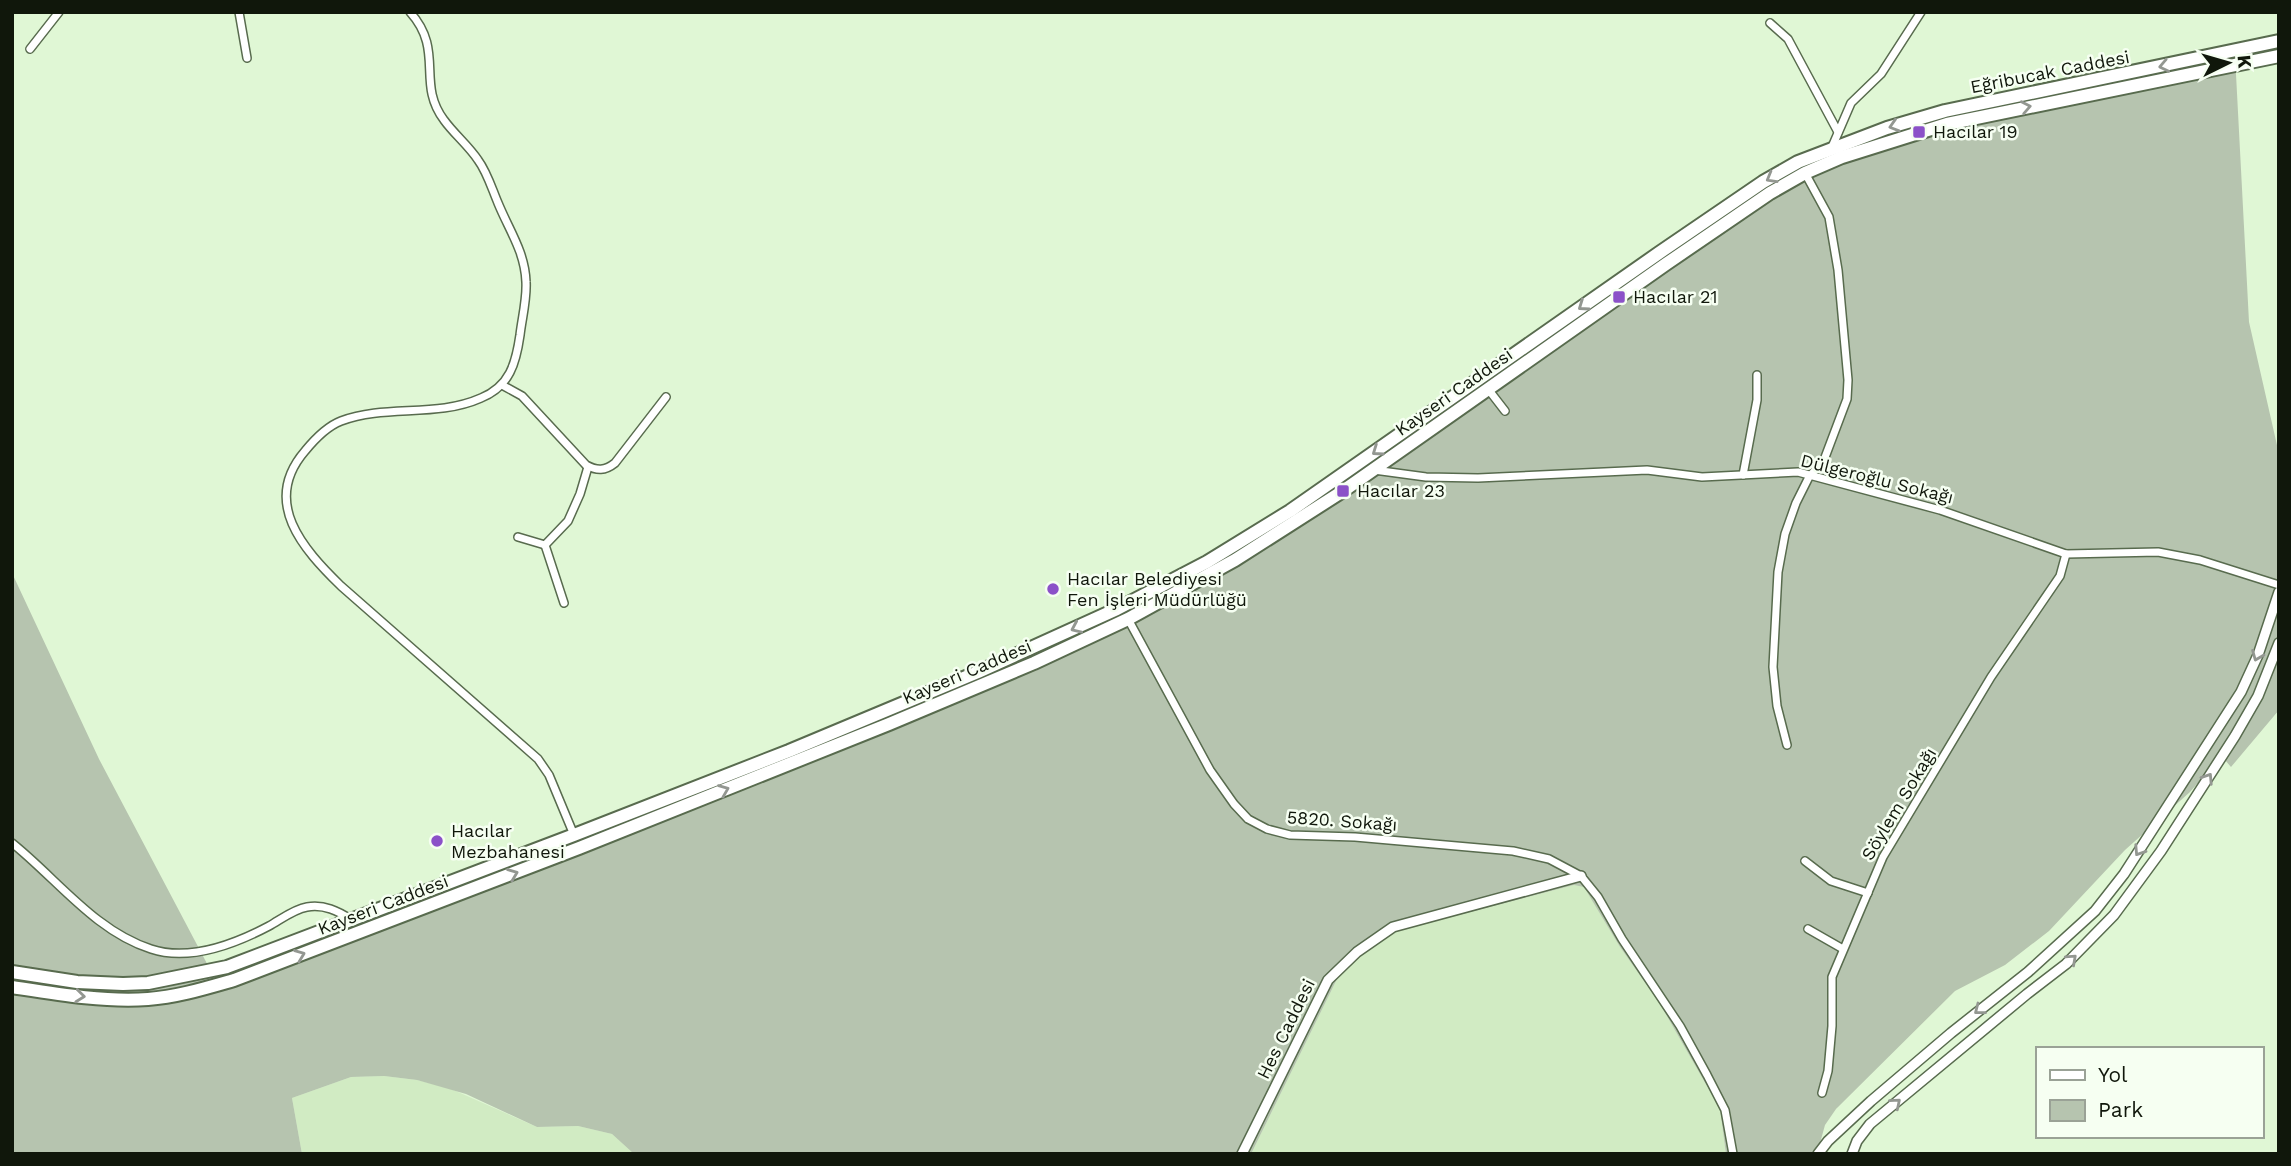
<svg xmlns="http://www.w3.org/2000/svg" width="2291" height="1166" viewBox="0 0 2291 1166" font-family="'Work Sans',sans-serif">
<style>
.built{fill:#d1ebc3}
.green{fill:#b6c4af}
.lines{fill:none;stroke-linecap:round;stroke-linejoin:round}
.minor-casing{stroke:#586b4e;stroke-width:10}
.tertiary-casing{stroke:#586b4e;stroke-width:12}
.primary-casing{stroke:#586b4e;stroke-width:16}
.minor{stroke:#fff;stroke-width:7}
.tertiary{stroke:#fff;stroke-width:9}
.primary{stroke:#fff;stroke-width:12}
.oneway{stroke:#939791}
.poi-dot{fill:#8b51c8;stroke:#f6fff2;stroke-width:2.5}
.labels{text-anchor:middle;stroke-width:5;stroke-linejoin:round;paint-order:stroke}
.street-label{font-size:18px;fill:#10170b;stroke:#f6fff2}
.poi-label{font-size:18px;fill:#10170b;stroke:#f6fff2;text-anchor:start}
</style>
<rect width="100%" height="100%" fill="#e0f7d5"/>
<g class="built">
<path d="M1574 885 1584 886 1620 947 1660 1004 1720 1109 1726 1154H1251L1338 977 1360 956 1393 932Z"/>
<path d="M384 1076 417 1080 449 1088 537 1127 578 1126 612 1134 634 1154H302L292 1098 351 1077Z"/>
</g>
<path class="green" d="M2235 55 2249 322 2279 454V710L2231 767 2225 760 2217 761 2190 792 2125 850 2049 931 2005 965 1955 991 1836 1109 1825 1125 1817 1154H1726L1720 1109 1660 1004 1620 947 1584 887 1574 885 1393 932 1360 956 1338 977 1251 1154H634L612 1134 578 1126 537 1127 466 1094 417 1080 384 1076 351 1077 292 1098 302 1154H12V573L99 759 213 975 855 729 1036 653 1103 622 1264 534 1334 490 1657 262 1808 163 1924 120Z"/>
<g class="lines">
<defs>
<g id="minor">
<path d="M239 12 247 58"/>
<path d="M410 12C445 51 416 83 444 120 454 134 468 145 478 160 487 172 492 189 498 203 509 230 525 252 526 282 527 299 522 318 520 335 516 363 510 386 481 398 436 418 386 404 341 421 328 426 314 440 305 451 261 502 303 549 341 586L538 759 549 775 574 835"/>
<path d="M1770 23 1788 39 1838 132"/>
<path d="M30 49 59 12"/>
<path d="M1832 147 1851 103 1881 74 1921 12"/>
<path d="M502 385 522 396 586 465C597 471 605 471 615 463L666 397"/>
<path d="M1488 389 1505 411"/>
<path d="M1374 470 1426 477 1478 478 1647 470 1702 477 1798 472 1940 510 2066 554 2158 552 2200 560 2279 585"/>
<path d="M1743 475 1757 400V375"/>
<path d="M518 537 545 545"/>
<path d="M564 603 545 545 568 521 580 494 588 467"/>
<path d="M1128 619 1210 770 1234 804 1248 819 1267 829 1290 835 1355 837 1513 851 1549 859 1581 876 1598 897 1622 939 1680 1026 1707 1075 1725 1110 1733 1154"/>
<path d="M1787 745 1777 706 1773 667 1778 572 1785 534 1796 503 1809 477 1824 460 1847 399 1848 380 1838 270 1829 217 1805 173"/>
<path d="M12 843C57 879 95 931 151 949 190 962 235 944 269 926 280 920 294 909 307 907 324 904 338 911 352 920"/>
<path d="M1805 861 1831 881 1868 893"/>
<path d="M1808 929 1843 949"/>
<path d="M1822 1093 1828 1071 1832 1026V977L1883 857 1991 677 2060 576 2066 554"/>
</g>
<g id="tertiary">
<path d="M1242 1154 1328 980 1357 952 1393 927 1581 876"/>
<path d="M1818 1154 1828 1141 1871 1101 1951 1033 2028 972 2095 911 2124 874 2241 692 2258 655 2279 592"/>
<path d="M1852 1154 1857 1141 1870 1124 2027 994 2066 964 2114 915 2161 851 2235 736 2258 696 2279 643"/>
</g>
<g id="primary">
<path d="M12 972 77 982 123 984 148 983 227 967 574 835 789 751 978 672 1117 609 1207 562 1290 511 1659 253 1763 182 1798 162 1887 128 1945 111 2279 41"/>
<path d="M12 987C57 994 103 1002 148 999 177 997 206 988 234 980L579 848 889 724 1034 663 1128 619 1235 560 1343 491 1666 264 1770 193 1805 173 1842 157 1947 124 2279 56"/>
</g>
</defs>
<use href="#minor" class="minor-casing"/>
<use href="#tertiary" class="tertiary-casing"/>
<use href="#primary" class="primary-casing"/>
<use href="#minor" class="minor"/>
<use href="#tertiary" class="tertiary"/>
<use href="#primary" class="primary"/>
</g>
<defs><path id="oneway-chevron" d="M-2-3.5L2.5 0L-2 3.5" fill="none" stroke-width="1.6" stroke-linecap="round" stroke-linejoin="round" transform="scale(1.75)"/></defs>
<g class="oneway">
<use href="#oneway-chevron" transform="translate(2164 66) rotate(168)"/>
<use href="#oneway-chevron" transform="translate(2026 107) rotate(-11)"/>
<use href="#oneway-chevron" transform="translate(1894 126) rotate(163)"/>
<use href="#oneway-chevron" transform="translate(1771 178) rotate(150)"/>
<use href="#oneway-chevron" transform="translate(1583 306) rotate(145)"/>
<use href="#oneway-chevron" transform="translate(1377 451) rotate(145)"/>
<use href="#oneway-chevron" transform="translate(1076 628) rotate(156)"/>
<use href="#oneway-chevron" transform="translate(2257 656) rotate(112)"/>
<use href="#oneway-chevron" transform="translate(2208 778) rotate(-57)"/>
<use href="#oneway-chevron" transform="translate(724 790) rotate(-22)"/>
<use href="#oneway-chevron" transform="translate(2139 851) rotate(123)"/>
<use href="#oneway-chevron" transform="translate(513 874) rotate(-21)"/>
<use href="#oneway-chevron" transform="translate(300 955) rotate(-21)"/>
<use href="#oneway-chevron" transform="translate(2072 959) rotate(-42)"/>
<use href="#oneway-chevron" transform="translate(80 996) rotate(6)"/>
<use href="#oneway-chevron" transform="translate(1979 1010) rotate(142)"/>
<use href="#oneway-chevron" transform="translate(1896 1103) rotate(-40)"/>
</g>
<g class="poi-dot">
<rect x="1912" y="125" width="14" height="14" rx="3.5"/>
<rect x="1612" y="290" width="14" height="14" rx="3.5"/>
<rect x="1336" y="484" width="14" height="14" rx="3.5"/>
<circle cx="1053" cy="589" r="7"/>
<circle cx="437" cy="841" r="7"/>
</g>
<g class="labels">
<g class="street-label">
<text transform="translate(2050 72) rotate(-11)" y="6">Eğribucak Caddesi</text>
<text transform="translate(1454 392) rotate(-35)" y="6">Kayseri Caddesi</text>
<text transform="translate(1877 479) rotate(14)" y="6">Dülgeroğlu Sokağı</text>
<text transform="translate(967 672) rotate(-23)" y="6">Kayseri Caddesi</text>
<text transform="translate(1899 804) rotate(-59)" y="6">Söylem Sokağı</text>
<text transform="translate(1342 821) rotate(4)" y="6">5820. Sokağı</text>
<text transform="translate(383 905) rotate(-21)" y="6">Kayseri Caddesi</text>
<text transform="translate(1286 1029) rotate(-64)" y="6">Hes Caddesi</text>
</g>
<g class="poi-label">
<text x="1933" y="138">Hacılar 19</text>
<text x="1633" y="303">Hacılar 21</text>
<text x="1357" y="497">Hacılar 23</text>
<text x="1067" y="585">Hacılar Belediyesi<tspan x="1067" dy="21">Fen İşleri Müdürlüğü</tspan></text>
<text x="451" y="837">Hacılar<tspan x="451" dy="21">Mezbahanesi</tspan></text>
</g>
</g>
<rect width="2291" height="1166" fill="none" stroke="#10170b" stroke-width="28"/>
<rect x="2036" y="1047" width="228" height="91" fill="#f6fff2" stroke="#9aa296" stroke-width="2"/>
<rect x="2050" y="1070" width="35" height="10" fill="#ffffff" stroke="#9aa296" stroke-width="2"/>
<text x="2098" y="1082" font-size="21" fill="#10170b">Yol</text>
<rect x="2050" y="1100" width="35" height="21" fill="#b6c4af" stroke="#9aa296" stroke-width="2"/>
<text x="2098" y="1117" font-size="21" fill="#10170b">Park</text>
<g transform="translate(2228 63) rotate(85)" stroke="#f6fff2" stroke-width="5" paint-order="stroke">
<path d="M0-5L12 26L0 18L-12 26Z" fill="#10170b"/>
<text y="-10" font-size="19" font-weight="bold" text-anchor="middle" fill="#10170b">K</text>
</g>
</svg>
